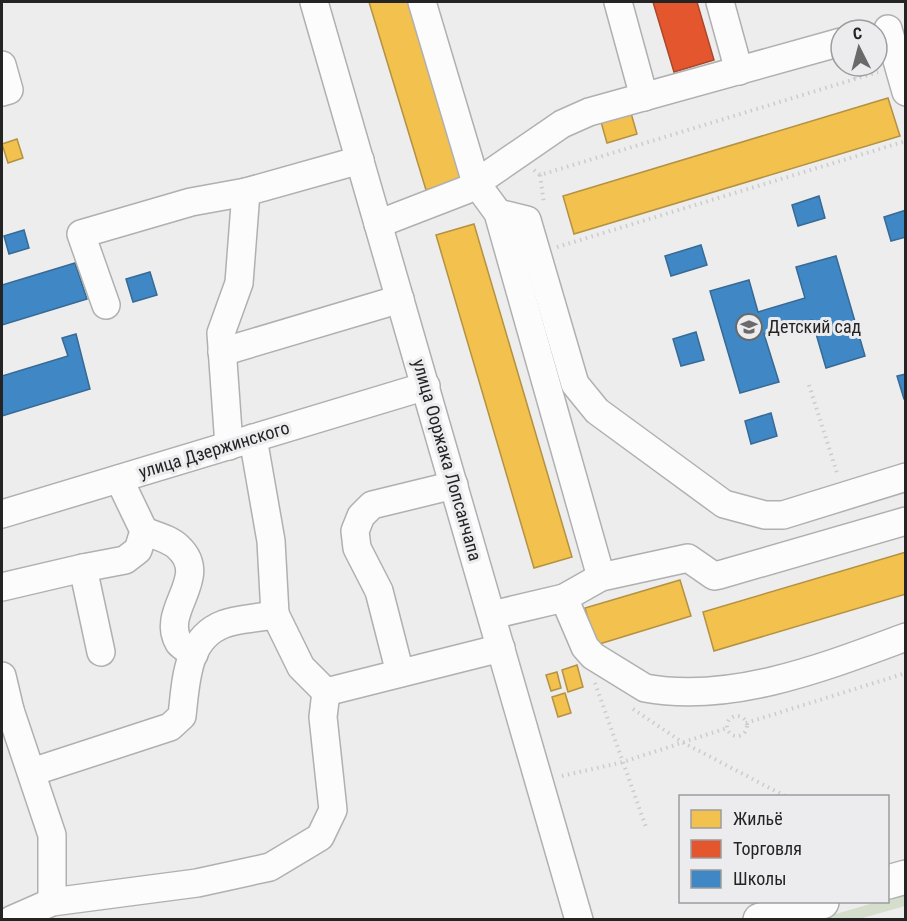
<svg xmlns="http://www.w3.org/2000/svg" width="907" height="921" viewBox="0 0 907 921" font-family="'Roboto Condensed',sans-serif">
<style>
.green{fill:#d4decb}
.homes{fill:#f2c14e;stroke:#b49242;stroke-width:1.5}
.shops{fill:#e4572e;stroke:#aa482b;stroke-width:1.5}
.schools{fill:#3f88c5;stroke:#376a95;stroke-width:1.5}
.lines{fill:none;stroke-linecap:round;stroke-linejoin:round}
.minor-casing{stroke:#b0b0b0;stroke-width:30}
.major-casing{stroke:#b0b0b0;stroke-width:36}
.path{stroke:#cccccd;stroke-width:4;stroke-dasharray:1.5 4.5;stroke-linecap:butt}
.minor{stroke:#fcfcfc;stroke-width:27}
.major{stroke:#fcfcfc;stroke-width:33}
.labels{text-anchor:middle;stroke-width:6;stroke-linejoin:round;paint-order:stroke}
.poi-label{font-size:18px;fill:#242425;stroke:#ececee;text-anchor:start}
.street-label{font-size:18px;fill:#242425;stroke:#ececee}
</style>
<rect width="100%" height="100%" fill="#ededed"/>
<path class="green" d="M905 893V906L859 919 815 920 877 902H888V899Z"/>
<g class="homes">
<path d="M369 2H415L468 177 426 190Z"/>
<path d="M888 98 900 136 574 234 563 196Z"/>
<path d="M631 113 637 134 607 143 601 122Z"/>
<path d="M17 139 23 158 8 163 2 144Z"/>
<path d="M474 224 572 557 534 568 436 235Z"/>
<path d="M906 552V594L714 651 703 612Z"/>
<path d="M680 580 691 616 596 645 585 608Z"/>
<path d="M577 665 583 687 568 692 562 670Z"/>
<path d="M557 672 561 688 551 691 546 675Z"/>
<path d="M565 693 571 713 558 717 552 697Z"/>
</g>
<path class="shops" d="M653 2H697L714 60 674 72Z"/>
<g class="schools">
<path d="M819 196 825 218 798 226 792 205Z"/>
<path d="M906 210V237L891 241 884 217Z"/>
<path d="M24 230 29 248 9 254 4 236Z"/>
<path d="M701 245 707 265 671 276 665 256Z"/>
<path d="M836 256 865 356 826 368 812 320 764 334 779 382 740 393 710 291 749 280 758 312 805 298 796 267Z"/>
<path d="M75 263 87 299 2 325V285Z"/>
<path d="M150 272 157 295 133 302 126 279Z"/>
<path d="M696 332 704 360 681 366 673 339Z"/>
<path d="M76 334 90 389 2 416V376L68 356 62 338Z"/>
<path d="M906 374V399H904L897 376Z"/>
<path d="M771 413 777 436 751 444 745 421Z"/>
</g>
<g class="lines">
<defs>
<g id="minor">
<path d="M314 2 579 920"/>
<path d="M422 2 476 183 498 213 601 577"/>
<path d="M618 2 644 97"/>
<path d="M720 2 739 71"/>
<path d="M888 29 906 92"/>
<path d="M2 65 9 90 2 92"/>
<path d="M498 213 527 220 575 384 597 411 724 504 765 515H783L906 477"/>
<path d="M378 224 466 190 562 124 589 112 841 42"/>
<path d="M106 305 81 234 191 202 246 192"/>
<path d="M222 352 400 299"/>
<path d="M253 438 271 541 275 614"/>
<path d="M229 446 221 333 239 283 246 192 360 160"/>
<path d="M2 514 426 386"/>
<path d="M144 531C154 535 170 539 178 547 212 578 159 610 179 643 182 647 190 651 194 654"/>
<path d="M83 568 125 560 138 550 144 531 119 479"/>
<path d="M2 587 83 568 101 652"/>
<path d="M564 598 585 647 593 656 645 688C731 704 825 667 906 637"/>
<path d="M492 615 564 598 601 577 688 558 714 576 719 575 906 521"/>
<path d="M400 673 379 591 357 548 355 531 361 516 372 505 454 485"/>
<path d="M2 676 10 710 2 712"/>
<path d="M10 710 52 835V902"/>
<path d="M32 772 170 727 182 716C186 682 186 638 224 624 239 618 258 619 275 614L301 667 326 692 501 648"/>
<path d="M11 920 52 902 197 883 270 867 320 837 333 810 323 717 326 692"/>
</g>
<g id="major">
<path d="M888 882 906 877"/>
<path d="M760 920 822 902"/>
</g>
</defs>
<use href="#minor" class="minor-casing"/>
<use href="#major" class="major-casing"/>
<g class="path">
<path d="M851 66 855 79"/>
<path d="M534 170 540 175 878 72"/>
<path d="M540 175 544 204"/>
<path d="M557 247 906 141"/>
<path d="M809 385 838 476"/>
<path d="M595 683 647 830"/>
<path d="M633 709 682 742 785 796"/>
<circle cx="737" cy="726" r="10"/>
<path d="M746 723 906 673"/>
<path d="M562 776 623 762 727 728"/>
</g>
<use href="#minor" class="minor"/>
<use href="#major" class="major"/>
</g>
<defs>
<symbol id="school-ring" viewBox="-11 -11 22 22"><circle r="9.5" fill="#ececee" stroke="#6a6a6b" stroke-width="1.5"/><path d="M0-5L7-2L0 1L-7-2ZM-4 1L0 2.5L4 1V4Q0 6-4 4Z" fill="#6a6a6b"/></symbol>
</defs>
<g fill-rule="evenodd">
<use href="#school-ring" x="734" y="312" width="30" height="30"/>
</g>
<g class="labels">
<g class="poi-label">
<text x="768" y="333">Детский сад</text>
</g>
<g class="street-label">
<text transform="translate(214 450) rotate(-17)" y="6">улица Дзержинского</text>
<text transform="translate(447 460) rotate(74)" y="6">улица Ооржака Лопсанчапа</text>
</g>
</g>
<rect width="907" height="921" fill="none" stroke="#242425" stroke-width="6"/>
<rect x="679" y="795" width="210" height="108" fill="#ececee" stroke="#9c9c9e" stroke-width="1.5"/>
<rect x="691" y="810" width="30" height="18" fill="#f2c14e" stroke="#9c9c9e" stroke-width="1.5"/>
<text x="733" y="825" font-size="18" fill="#242425">Жильё</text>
<rect x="691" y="840" width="30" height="18" fill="#e4572e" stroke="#9c9c9e" stroke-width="1.5"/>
<text x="733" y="855" font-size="18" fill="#242425">Торговля</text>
<rect x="691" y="870" width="30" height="18" fill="#3f88c5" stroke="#9c9c9e" stroke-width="1.5"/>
<text x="733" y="885" font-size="18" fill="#242425">Школы</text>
<g transform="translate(859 48) rotate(354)"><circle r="28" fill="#ececee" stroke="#9c9c9e" stroke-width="1.5"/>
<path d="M0-4.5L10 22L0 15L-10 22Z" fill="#6a6a6b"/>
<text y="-9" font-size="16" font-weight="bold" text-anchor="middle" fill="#242425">С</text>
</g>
</svg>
